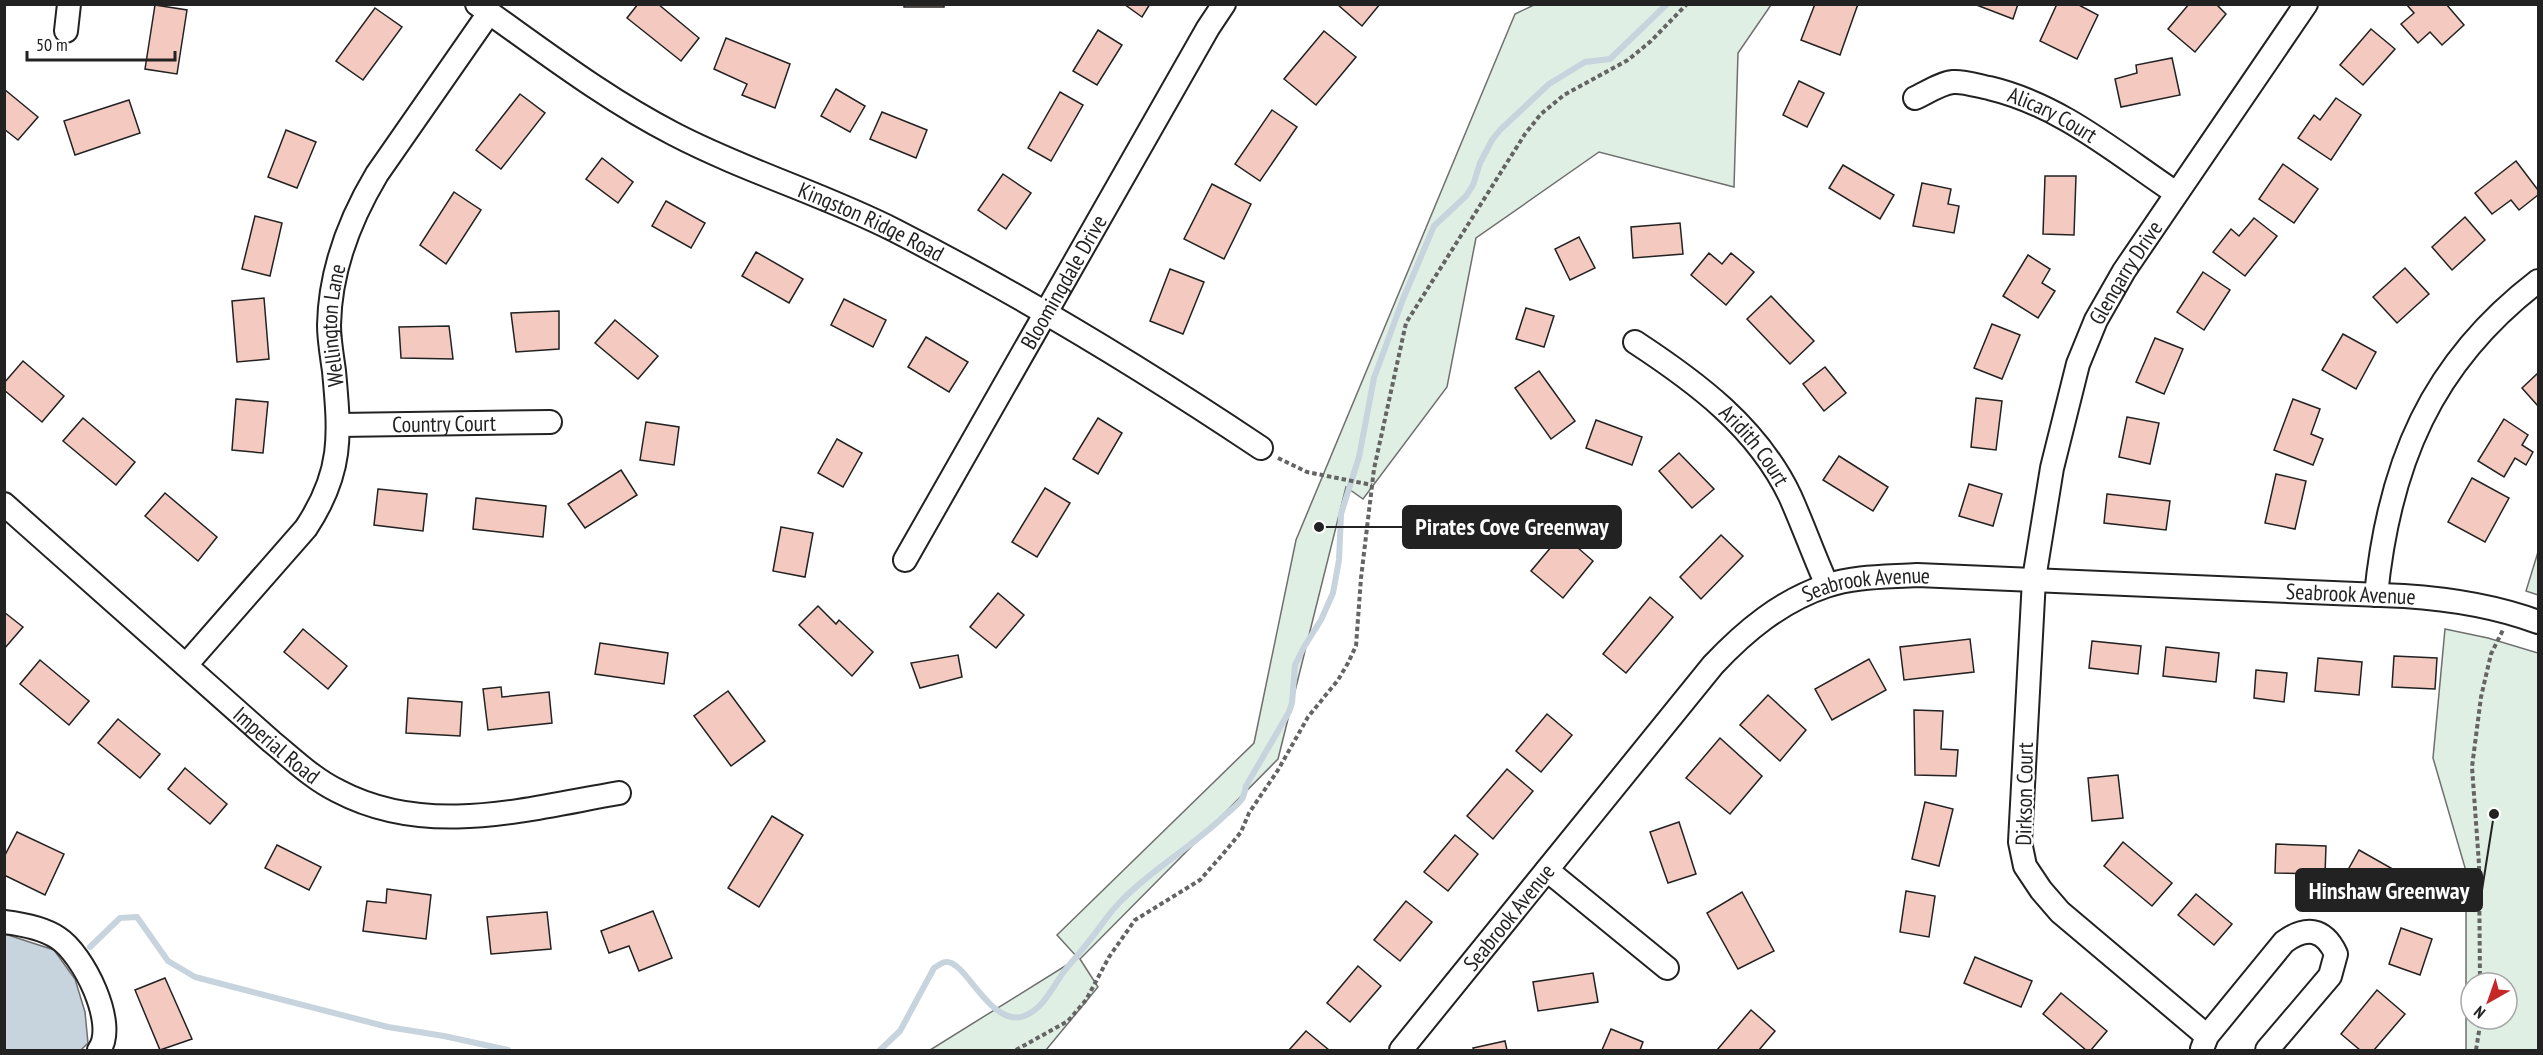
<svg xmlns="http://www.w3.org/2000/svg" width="2543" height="1055" viewBox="0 0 2543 1055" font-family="'PT Sans Narrow',sans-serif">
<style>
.green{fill:#e0efe3;stroke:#6f6f6f;stroke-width:1.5;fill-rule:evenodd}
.water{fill:#c7d3dd;stroke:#6f6f6f;stroke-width:1.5}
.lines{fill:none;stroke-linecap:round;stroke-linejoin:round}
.stream{stroke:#c7d3dd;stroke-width:6}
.building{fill:#f3c9c0;stroke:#222;stroke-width:1.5}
.minor-casing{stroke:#222;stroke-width:26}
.path{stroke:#646464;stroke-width:4;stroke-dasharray:4.5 3;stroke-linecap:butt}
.minor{stroke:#fff;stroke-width:22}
.labels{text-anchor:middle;stroke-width:4.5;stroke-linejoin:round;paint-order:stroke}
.street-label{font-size:22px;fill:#222;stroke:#fff}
.leader{fill:none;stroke:#222;stroke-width:2}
.callout-dot{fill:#222;stroke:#fff;stroke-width:2}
.callout{fill:#222;stroke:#222;stroke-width:2}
.callout-label{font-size:24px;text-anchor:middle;font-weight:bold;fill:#fff}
</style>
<rect width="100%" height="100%" fill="#fff"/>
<g class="green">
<path d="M1536 4 1771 5 1738 53 1734 187 1599 152 1476 238 1447 387 1363 499 1346 487 1278 759 1080 959 1098 987 1046 1050H930L1078 958 1057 935 1254 743 1296 540 1515 14Z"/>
<path d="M2538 552V595L2526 591Z"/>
<path d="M2445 629 2488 638 2538 653V1050H2466V871L2433 758ZM2471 983H2507V1019H2471Z"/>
</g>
<path class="water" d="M5 934 54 950 75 979 85 1012 88 1043 81 1050H5Z"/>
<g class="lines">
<g class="stream">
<path d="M90 947 120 918 137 917 168 961 195 977 388 1027 444 1036 508 1050"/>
<path d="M880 1050 900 1031 934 968C938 966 942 962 946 962 966 960 990 1028 1024 1016 1043 1009 1052 988 1063 973 1071 962 1081 952 1089 941 1100 928 1108 914 1120 902 1151 870 1190 848 1222 818 1228 812 1237 806 1242 799 1244 796 1245 790 1246 786L1289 712 1292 703 1295 665 1304 647 1321 620 1333 593 1339 560 1341 514 1359 457 1374 378 1403 299 1434 226 1466 196 1473 185 1480 163 1492 140 1500 130 1549 84 1585 62 1610 59 1667 4"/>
</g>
</g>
<g class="building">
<path d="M638 4H658L699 38 681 61 627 18Z"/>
<rect x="904" y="4" width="40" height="3"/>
<path d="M1124 4H1150L1142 17Z"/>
<path d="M1337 4H1380L1362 26Z"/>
<path d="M1815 4H1858L1840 55 1801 40Z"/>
<path d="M1974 4H2018L2013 19Z"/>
<path d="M2057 4H2077L2098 15 2077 59 2040 41Z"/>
<path d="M2189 4H2216L2226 14 2195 52 2168 29Z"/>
<path d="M2406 4H2446L2464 25 2442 45 2430 32 2418 43 2401 24 2414 13Z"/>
<path d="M155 5 187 10 177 74 145 69Z"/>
<path d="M375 8 402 27 363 80 336 61Z"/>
<path d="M2371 29 2395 49 2363 85 2340 65Z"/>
<path d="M1098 30 1122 45 1097 85 1073 71Z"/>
<path d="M1324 31 1356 57 1316 105 1284 79Z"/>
<path d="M726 38 790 64 775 108 742 95 747 84 714 69Z"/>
<path d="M2172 58 2180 95 2121 107 2115 79 2137 73 2136 65Z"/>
<path d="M1799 81 1824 93 1807 127 1783 115Z"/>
<path d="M4 89 38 117 18 140 4 129Z"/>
<path d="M836 89 865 106 850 132 821 116Z"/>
<path d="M1060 92 1083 105 1051 161 1028 148Z"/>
<path d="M520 94 545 113 501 169 476 150Z"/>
<path d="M2336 98 2361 115 2331 160 2298 138 2314 115 2320 120Z"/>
<path d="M129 100 140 133 75 155 64 121Z"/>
<path d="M1272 110 1297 127 1260 181 1235 164Z"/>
<path d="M882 112 927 130 916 158 870 139Z"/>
<path d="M286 130 316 142 297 188 268 177Z"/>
<path d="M602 158 633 182 618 203 586 179Z"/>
<path d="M2516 161 2538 190V195L2519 210 2511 200 2492 214 2475 193Z"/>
<path d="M2283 164 2318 189 2294 223 2259 199Z"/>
<path d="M1843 165 1894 195 1880 219 1829 188Z"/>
<path d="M1003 174 1031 193 1006 229 978 210Z"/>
<path d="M2045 176H2076L2074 235 2043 234Z"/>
<path d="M1922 183 1951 189 1948 204 1959 206 1954 233 1913 226Z"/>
<path d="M1212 184 1251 204 1224 259 1184 239Z"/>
<path d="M454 192 481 210 446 264 420 245Z"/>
<path d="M666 201 705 223 691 248 652 226Z"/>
<path d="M255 216 282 223 270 276 242 269Z"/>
<path d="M2465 217 2485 240 2452 270 2432 247Z"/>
<path d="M2254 218 2277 236 2245 276 2213 252 2231 229 2239 236Z"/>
<path d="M1680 223 1683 254 1633 258 1631 227Z"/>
<path d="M1579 237 1595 268 1570 280 1555 249Z"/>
<path d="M756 252 803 279 789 303 742 276Z"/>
<path d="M1709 253 1722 264 1731 253 1754 272 1726 305 1691 275Z"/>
<path d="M2028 255 2050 269 2042 283 2055 291 2038 318 2003 296Z"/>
<path d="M2405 268 2429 294 2397 323 2373 297Z"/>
<path d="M1170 269 1204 282 1183 334 1150 321Z"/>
<path d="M2203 272 2230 290 2204 330 2177 312Z"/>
<path d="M1771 296 1814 341 1790 364 1747 319Z"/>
<path d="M264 298 269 359 237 362 232 301Z"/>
<path d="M844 299 886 320 873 347 831 325Z"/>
<path d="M1526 308 1554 316 1544 347 1516 339Z"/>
<path d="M559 311V349L516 352 511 313Z"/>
<path d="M615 320 658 356 638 379 595 343Z"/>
<path d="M1992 324 2020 335 2002 379 1974 368Z"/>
<path d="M449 326 453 359 401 358 399 327Z"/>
<path d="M2343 334 2376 352 2356 389 2322 370Z"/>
<path d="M926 337 968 362 949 392 908 367Z"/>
<path d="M2155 338 2183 349 2164 394 2136 382Z"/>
<path d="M23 361 64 396 42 422 4 390V383Z"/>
<path d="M1825 367 1846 393 1824 411 1803 384Z"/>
<path d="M1539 371 1575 421 1551 439 1515 388Z"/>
<path d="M2538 373V406L2522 388Z"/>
<path d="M1976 398 2002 401 1996 450 1971 447Z"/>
<path d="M236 399 268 402 263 453 232 450Z"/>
<path d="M2293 399 2320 409 2311 434 2323 439 2313 465 2274 450Z"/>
<path d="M2127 417 2159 423 2150 464 2119 457Z"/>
<path d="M83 418 135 462 116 485 63 441Z"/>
<path d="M1098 418 1122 433 1098 474 1073 459Z"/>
<path d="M2504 419 2528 435 2522 445 2533 452 2526 465 2515 458 2504 477 2478 461Z"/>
<path d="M1596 420 1642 437 1632 465 1586 448Z"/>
<path d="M646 422 679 427 674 465 640 460Z"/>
<path d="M837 439 862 453 843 487 818 473Z"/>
<path d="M1679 453 1714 489 1692 508 1659 471Z"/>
<path d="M1839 456 1888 487 1873 511 1823 480Z"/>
<path d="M621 470 637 495 585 528 568 504Z"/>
<path d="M2276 474 2306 481 2295 529 2265 523Z"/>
<path d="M2472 478 2509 498 2485 542 2448 522Z"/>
<path d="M1969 484 2002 494 1993 526 1959 516Z"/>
<path d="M1045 488 1070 503 1037 557 1012 542Z"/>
<path d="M378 489 427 494 423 531 374 525Z"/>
<path d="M165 493 217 537 198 561 145 516Z"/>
<path d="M2107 494 2170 501 2166 530 2104 523Z"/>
<path d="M476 498 546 506 543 537 473 529Z"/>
<path d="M781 527 813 533 805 577 773 571Z"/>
<path d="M1562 534 1593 561 1563 598 1531 571Z"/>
<path d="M1721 535 1743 556 1701 599 1680 577Z"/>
<path d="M998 593 1024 615 996 648 970 627Z"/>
<path d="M1650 597 1673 617 1626 673 1603 654Z"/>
<path d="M818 606 836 624 839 620 873 652 852 676 799 625Z"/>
<path d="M4 612 23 627 4 649Z"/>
<path d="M303 629 347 666 328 689 284 652Z"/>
<path d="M1970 639 1974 672 1904 680 1900 647Z"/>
<path d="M2092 641 2141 646 2138 674 2089 668Z"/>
<path d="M600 643 668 653 664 684 595 674Z"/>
<path d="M2166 647 2219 653 2216 682 2163 676Z"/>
<path d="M958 655 962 677 920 688 911 663Z"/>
<path d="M2394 656 2437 658 2435 689 2392 687Z"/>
<path d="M2318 658 2362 662 2359 695 2315 691Z"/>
<path d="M1869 659 1886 690 1832 720 1815 689Z"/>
<path d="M40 660 89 701 69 725 20 684Z"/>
<path d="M2256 670 2287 673 2284 702 2254 698Z"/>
<path d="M501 687 502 697 549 692 552 723 488 730 483 689Z"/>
<path d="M728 691 765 741 731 766 694 716Z"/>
<path d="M1768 695 1806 730 1780 761 1740 725Z"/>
<path d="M408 698 462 702 460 736 406 733Z"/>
<path d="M1914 710 1943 711 1941 749 1958 750 1956 776 1915 775Z"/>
<path d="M1547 714 1572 735 1541 772 1516 751Z"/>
<path d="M118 719 160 754 140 778 98 743Z"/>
<path d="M1720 738 1762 776 1730 814 1686 778Z"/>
<path d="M185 768 227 804 210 824 168 789Z"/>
<path d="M1507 769 1533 791 1493 839 1467 816Z"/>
<path d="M2118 775 2123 818 2092 821 2088 778Z"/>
<path d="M1925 802 1953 809 1939 866 1912 859Z"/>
<path d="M772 816 803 835 759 907 728 888Z"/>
<path d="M1679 822 1696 874 1668 883 1650 832Z"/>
<path d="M17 832 64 854 45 895 4 875V857Z"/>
<path d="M1455 835 1478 854 1448 891 1424 872Z"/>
<path d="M2123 842 2172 883 2152 906 2104 866Z"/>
<path d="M2276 844 2326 846 2325 874 2275 873Z"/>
<path d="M277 845 321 867 309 890 265 868Z"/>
<path d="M2359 850 2398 872 2378 908 2339 886Z"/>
<path d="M387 889 431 895 426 939 363 931 367 901 386 903Z"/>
<path d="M1906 891 1935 896 1929 937 1900 932Z"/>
<path d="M1742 892 1774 951 1738 969 1707 913Z"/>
<path d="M2196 894 2232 924 2214 945 2178 915Z"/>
<path d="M1406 901 1432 922 1400 961 1374 940Z"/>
<path d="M653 911 672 958 639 971 629 946 609 953 601 931Z"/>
<path d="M547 912 551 949 491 954 487 917Z"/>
<path d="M2401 928 2432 939 2420 975 2389 964Z"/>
<path d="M1975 957 2032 981 2021 1007 1964 983Z"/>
<path d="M1358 966 1381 986 1350 1022 1327 1003Z"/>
<path d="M1593 973 1598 1002 1538 1011 1533 982Z"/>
<path d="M165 978 192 1039 160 1050 135 990Z"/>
<path d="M2377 990 2405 1014 2374 1050H2360L2341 1034Z"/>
<path d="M2061 993 2107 1031 2091 1050H2086L2043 1014Z"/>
<path d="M1751 1010 1775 1031 1759 1050H1717Z"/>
<path d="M1611 1029 1643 1042 1640 1050H1602Z"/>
<path d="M1306 1031 1329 1050H1289Z"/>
<path d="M1505 1041 1507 1050H1474L1473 1048Z"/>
</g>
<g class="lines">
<defs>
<g id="minor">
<path id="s1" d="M477 4C541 49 604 98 674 134 745 171 823 194 894 230 1021 295 1143 369 1261 448"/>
<path d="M66 31 69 4"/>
<path id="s2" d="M1915 98C1926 93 1941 83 1953 82 1964 81 1978 86 1989 88 2061 105 2116 153 2176 193"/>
<path id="s3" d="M1635 342C1696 382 1757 427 1790 496 1803 525 1814 556 1827 585"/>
<path id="s4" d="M339 425 550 422"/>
<path id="s5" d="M4 504 272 742C293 759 313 779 338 791 427 838 526 809 619 793"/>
<path id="s6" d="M905 560 1208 28 1224 4"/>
<path d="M2376 595C2389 464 2431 363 2538 281"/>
<path id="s7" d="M186 665 306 528C343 472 340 436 334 371 332 356 329 340 329 325 330 272 350 219 377 174L489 13"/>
<path d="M1547 870 1667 968"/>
<path d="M4 922C21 924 45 929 58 938 83 954 118 1024 99 1050"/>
<path id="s8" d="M2207 1036 2060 912 2041 890 2025 866 2020 842 2034 579 2052 468 2078 364 2096 320 2124 271 2306 4"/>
<path d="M2202 1049 2207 1036 2284 942C2306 926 2324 928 2336 954L2330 976 2267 1050"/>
<path id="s9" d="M1401 1050 1713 665C1745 631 1781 601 1826 586 1854 576 1888 577 1917 575L2404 596C2450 599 2495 606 2538 622"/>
</g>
</defs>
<use href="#minor" class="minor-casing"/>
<g class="path">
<path d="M1278 458 1307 472 1372 485"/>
<path d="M2480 983 2479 864 2472 767 2481 697 2491 654 2503 630"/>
<path d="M1016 1050 1068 1021 1086 1000 1109 957 1135 920 1200 880 1223 854 1241 832 1249 813 1278 770 1308 717 1338 680 1348 663 1356 646 1361 578 1374 469 1406 323 1525 134 1541 114 1564 95 1628 60 1651 41 1687 4"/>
<path d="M2476 1050 2481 1019"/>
</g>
<use href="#minor" class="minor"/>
</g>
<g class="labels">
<g class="street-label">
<text dy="8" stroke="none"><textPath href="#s2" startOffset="147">Alicary Court</textPath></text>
<text dy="8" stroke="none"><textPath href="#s1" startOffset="452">Kingston Ridge Road</textPath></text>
<text dy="8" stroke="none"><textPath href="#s8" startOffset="861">Glengarry Drive</textPath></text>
<text dy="8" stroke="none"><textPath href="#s6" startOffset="320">Bloomingdale Drive</textPath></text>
<text dy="8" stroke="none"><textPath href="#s7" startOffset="392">Wellington Lane</textPath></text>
<text dy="8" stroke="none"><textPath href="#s4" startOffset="105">Country Court</textPath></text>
<text dy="8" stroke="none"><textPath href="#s3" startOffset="159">Aridith Court</textPath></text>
<text dy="8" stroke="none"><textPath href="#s9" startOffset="675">Seabrook Avenue</textPath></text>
<text dy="8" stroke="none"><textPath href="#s9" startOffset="1161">Seabrook Avenue</textPath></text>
<text dy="8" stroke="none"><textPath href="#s5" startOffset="364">Imperial Road</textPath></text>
<text transform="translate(2024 794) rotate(-89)" y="8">Dirkson Court</text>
<text dy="8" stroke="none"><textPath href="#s9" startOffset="171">Seabrook Avenue</textPath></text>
</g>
</g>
<path class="leader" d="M1319 527L1403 527M2494 814L2482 890"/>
<g class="callout-dot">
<circle cx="1319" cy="527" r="6"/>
<circle cx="2494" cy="814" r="6"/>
</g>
<g class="callout">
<rect x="1403" y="506" width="218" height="42" rx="6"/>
<rect x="2296" y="869" width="186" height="42" rx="6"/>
</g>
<g class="callout-label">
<text x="1512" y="535">Pirates Cove Greenway</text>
<text x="2389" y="899">Hinshaw Greenway</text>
</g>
<rect width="2543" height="1055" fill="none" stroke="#222222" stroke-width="12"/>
<g transform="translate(2489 1001) rotate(220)"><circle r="28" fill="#ffffff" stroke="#a7a7a7" stroke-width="1.5"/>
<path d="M0-4.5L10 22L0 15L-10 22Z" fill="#c62828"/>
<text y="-9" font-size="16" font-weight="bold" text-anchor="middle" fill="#222222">N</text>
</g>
<path d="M27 51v9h148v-9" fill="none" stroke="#222222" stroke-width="3"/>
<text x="36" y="51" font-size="18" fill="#222222" stroke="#ffffff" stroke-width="4.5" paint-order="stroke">50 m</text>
</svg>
